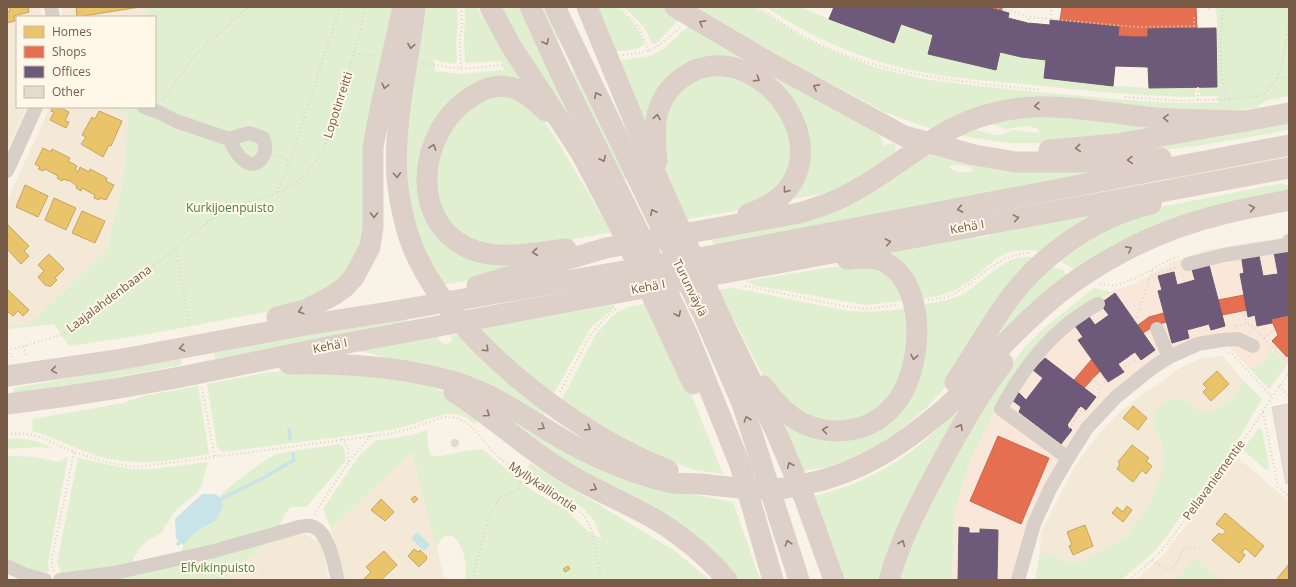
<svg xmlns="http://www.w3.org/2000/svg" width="1296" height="587" viewBox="0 0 1296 587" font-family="'Open Sans',sans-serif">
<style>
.residential{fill:#f4e9d7}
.commercial{fill:#f9e7da}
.green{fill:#e1efd1;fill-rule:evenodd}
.water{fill:#c8e4e8}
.homes{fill:#e9c46a;stroke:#c7a45f}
.shops{fill:#e76f51;stroke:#c5694e}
.offices{fill:#6d597a;stroke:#705a6a}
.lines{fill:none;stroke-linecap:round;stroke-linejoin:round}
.stream{stroke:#c8e4e8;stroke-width:3.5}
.building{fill:#e4dacf;stroke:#e1d5c9}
.path{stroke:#dad2cb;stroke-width:2;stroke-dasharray:1 3;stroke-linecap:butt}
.minor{stroke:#d8d0c8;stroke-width:14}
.highway{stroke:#dcd0c8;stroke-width:21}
.oneway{stroke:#907866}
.labels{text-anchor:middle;stroke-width:4;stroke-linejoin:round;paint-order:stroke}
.street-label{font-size:12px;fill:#775b46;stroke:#fff8e9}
.park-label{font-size:12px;fill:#4c7e3d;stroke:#fff8e9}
</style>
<rect width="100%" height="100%" fill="#f8f2e7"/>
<g class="residential">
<path d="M7 7H40L42 17H17V107H27L7 151Z"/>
<path d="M61 7H147L146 17H63Z"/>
<path d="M50 107H108L128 114 124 176 101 273 53 322 7 326V201Z"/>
<path d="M1223 356 1243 380 1232 399 1214 411H1199L1183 398 1152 425 1162 443 1164 461 1160 479 1149 506 1125 537 1079 563 1061 561 1047 553H1040L1041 532 1075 466 1097 436 1123 409 1180 368 1202 358Z"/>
<path d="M412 452 445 580H346L331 529Z"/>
<path d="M1238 458 1289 501V580H1136L1163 555Z"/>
<path d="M305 534 321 543 329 580H223L271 539Z"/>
</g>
<path class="commercial" d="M1289 237V362L1269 389 1227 345 1180 347 1080 432 1014 580H952L954 515 969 463 994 412 1032 355 1083 309 1113 291 1134 284 1170 263 1207 250 1260 241Z"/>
<g class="green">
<path d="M147 7H399L369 220 359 262 325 294 271 311 144 335 69 346 54 324 7 329V326L29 324 107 250 124 176 128 114 108 107H155V17H146Z"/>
<path d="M424 7H457L458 25 456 42 457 62 454 64 434 60 435 71 460 74 504 70 501 61 465 63 464 43 465 12 464 7H476L529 84 515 79 435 128 436 228 528 259 478 279 442 285 428 261 415 224 403 152Z"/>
<path d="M498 7H518L575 126Z"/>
<path d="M539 7H546L559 37 556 42Z"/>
<path d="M598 7H618C628 17 642 30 644 45 634 51 622 51 611 51Z"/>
<path d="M624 7H668L682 16 658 42 654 44 651 42 644 27Z"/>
<path d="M696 7H755L802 37 836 53 877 68 929 80 1014 90 1140 101 1174 103H1219L1217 96H1201L1199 87H1217V14L1215 7H1289V96L1265 101 1256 108 1234 110 1173 111 1085 103 935 130 884 112 783 58Z"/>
<path d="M766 7H801L829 19 894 43 901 24 933 35 929 54 995 70 1000 52 1021 57 1046 60 1044 78 1113 86 1149 88 1196 87 1195 97C1137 96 1081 90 1023 84 991 81 959 79 927 73 869 63 815 40 766 7Z"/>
<path d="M692 23 885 136 877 135 882 139 884 147 886 145 894 143 896 147 894 155 837 191 787 200 797 187 784 93 696 63 650 139 616 61 651 56 663 49Z"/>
<path d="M575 71 628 178 623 180 570 72Z"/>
<path d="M711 72 761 88 795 136 786 181 742 209 729 212 683 220 670 186 664 164 663 126 673 94Z"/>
<path d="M507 93 538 111 564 152 606 223 612 232 551 244 499 251 469 244 435 203 432 192 443 137 477 100Z"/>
<path d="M1011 113 1193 123 1052 143H1009L963 136 965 131 971 129 996 135H1002L1013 130 1039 133 1038 129C1024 122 1014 131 1002 128 999 127 996 125 993 124Z"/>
<path d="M1289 121V130L1204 145 1141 153 1100 149Z"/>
<path d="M931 149 1120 168 716 246 707 235 784 220ZM952 165 968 166 972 170 976 171C968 172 955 174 949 167Z"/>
<path d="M1289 153V160L1170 181 1169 175Z"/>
<path d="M1279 184 1289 185V192L1076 270 1058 260 1084 238 1155 208Z"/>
<path d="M1105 210 1042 252C994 241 988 276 952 291 942 296 931 297 921 299L884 253 974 235 977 238 990 236V231Z"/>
<path d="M1020 257H1031L1036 258 944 389 925 409 905 426 879 445 857 456 828 467 801 471 777 419 883 425 924 305C938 301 955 300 968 291 986 279 998 263 1020 257Z"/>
<path d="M859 263 885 268 907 300 866 305 757 286 745 281Z"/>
<path d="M1051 266 1063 270 1067 276 991 347C1001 315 1028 290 1051 266Z"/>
<path d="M734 288 849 311C869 312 887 312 906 308L910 311 901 380 870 419 816 425 775 395 760 370 735 321 728 313 715 290Z"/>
<path d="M1094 288 1112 292 1083 309 1032 355 994 412 969 463 954 515 952 580H897L921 519 1001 377 1025 347 1042 330Z"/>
<path d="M650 303 689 389 723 474 695 470 651 455 561 401 596 334 613 315 628 307Z"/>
<path d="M614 305 615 307 591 327 553 395 476 329Z"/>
<path d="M406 318 410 323 215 359 214 353 339 329Z"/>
<path d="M459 334 546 410 541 419 404 364 373 354 355 350 421 339 438 337 440 341 445 345 449 343V342L453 339 450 336Z"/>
<path d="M1271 350 1286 366 1269 389 1249 368C1260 365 1268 361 1271 350Z"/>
<path d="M181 359V365L81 384 14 394 13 389 14 388 24 386Z"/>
<path d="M288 370 357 372 427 385 448 394 480 419 474 424 467 418 456 414H445L413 424 390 430 225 452 220 450 217 447 207 384 265 373Z"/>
<path d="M1243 380 1262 399 1233 448 1155 551 1121 580H1035L1040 553H1047L1061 561 1079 563 1125 537 1149 506 1160 479 1164 461 1162 443 1152 425C1159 403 1160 401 1183 398L1199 411H1214L1232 399Z"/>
<path d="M198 386 209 454C168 461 129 468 89 453 69 446 52 436 32 431L33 419 123 403 143 396Z"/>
<path d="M481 401 692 494 733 502 760 580H735Z"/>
<path d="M954 412 959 419 883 580H841L811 497C824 493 837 490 850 485 890 470 925 444 954 412Z"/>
<path d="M1260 428 1262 430 1269 466 1268 469H1265L1244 451V448L1258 429Z"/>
<path d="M427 430 428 447 431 456H442L460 452 482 449 534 492 566 510 588 531 602 539 593 519 581 506 528 475 526 471 530 463 675 551 710 580H465C468 565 464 544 451 535L443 537 436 547 412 452 331 529 323 509 358 457 375 441 412 435Z"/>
<path d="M7 439C25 437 38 441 54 449L40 447 7 449Z"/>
<path d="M339 444 343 447 346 455 345 462 306 507H290L285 514 279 528 181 553 183 545 196 532 204 528 222 498 220 496C229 487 266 457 278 454 297 449 319 448 339 444Z"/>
<path d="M12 456 35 457 57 462 68 457 48 562 49 571C41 578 15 563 7 558V457Z"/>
<path d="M78 458 129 469H152L208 462 202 484 198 492 174 512 161 533 147 541 138 550 133 559 134 563 65 576 61 573 57 562Z"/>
<path d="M271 539 223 580H114Z"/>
<path d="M1195 558 1219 580H1175Z"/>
</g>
<g class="water">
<path d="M202 494C216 494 220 492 223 507L216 520 196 532 183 545 176 538 175 519Z"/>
<path d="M417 532 430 545 424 551 411 538Z"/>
</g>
<g class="homes">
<path d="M9 7H28L29 12 14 16 15 21 7 23V12L10 11Z"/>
<path d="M76 7H140L77 17Z"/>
<path d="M53 107H59L69 112 65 121 69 122 66 128 50 120 54 112 51 111Z"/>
<path d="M99 111 122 121 111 146 109 145 103 157 81 144 86 137 82 135 92 117 95 119Z"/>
<path d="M43 148 51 152 52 149 70 158 68 161 77 166 75 170 78 172 80 167 89 172 90 169 107 178 106 181 114 185 106 200 100 198 99 200 94 198 95 195 82 188 81 191 76 188 77 186 69 180V181L63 179 62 181 57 178 58 176 45 169 43 171 38 169 40 167 35 164Z"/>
<path d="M25 185 48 196 38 217 16 207Z"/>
<path d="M54 198 76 208 66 230 45 220Z"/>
<path d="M82 211 105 221 95 243 72 233Z"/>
<path d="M8 225 29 246 24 251 29 256 21 264 7 249V227Z"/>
<path d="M49 254 64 269 55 278 57 280 50 287 48 285 46 286 38 277 44 271 38 265Z"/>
<path d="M7 289 29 310 23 316 18 311 13 316 7 311Z"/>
<path d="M1217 371 1229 384 1211 401 1203 392 1207 388 1203 384Z"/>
<path d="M1133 406 1147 418 1138 430 1123 418Z"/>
<path d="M1132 445 1149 458 1146 461 1152 466 1146 474 1142 470 1133 482 1117 469 1120 464 1118 462Z"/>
<path d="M415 496 418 499 414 503 411 499Z"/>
<path d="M381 499 394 512 385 521 371 510Z"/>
<path d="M1127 506 1132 510 1123 522 1112 513 1117 507 1123 512Z"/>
<path d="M1225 513 1264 546 1255 557 1245 548 1242 552 1245 555 1239 563 1212 540 1219 533 1222 535 1226 531 1216 524Z"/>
<path d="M1085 525 1093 546 1073 555 1069 546 1072 545 1067 532Z"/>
<path d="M414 549 418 552 420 550 427 557 426 558 427 559 419 567 408 556Z"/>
<path d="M384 551 397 565 381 580H363L371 572 366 567Z"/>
<path d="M1289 564V580H1276Z"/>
<path d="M568 566 570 569 565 572 563 569Z"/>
</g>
<g class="shops">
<path d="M986 7H1003L1002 11Z"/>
<path d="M1062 7H1196L1197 28 1148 29V37L1118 36 1119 27 1060 21Z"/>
<path d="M1244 295 1247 310 1222 315 1218 300Z"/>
<path d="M1164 313 1166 322 1154 326 1143 333 1138 325 1149 317Z"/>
<path d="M1289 315V354L1287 357 1272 341 1278 335 1271 319Z"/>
<path d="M1092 359 1100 371 1084 388 1074 380Z"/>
<path d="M998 436 1049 458 1021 524 970 501Z"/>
</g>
<g class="offices">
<path d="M834 7H986L1009 13 1008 18 1028 23 1050 25V20L1119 27 1118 36 1133 37H1148V29L1216 28 1217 87 1149 88 1148 67 1115 66 1113 86 1044 78 1046 60 1021 57 1000 52 996 70 928 54 933 35 901 24 894 43 829 19Z"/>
<path d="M1289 249V315L1271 319 1272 323 1257 326 1255 315 1248 317 1240 274 1244 273 1241 254 1259 256 1263 276 1278 274 1274 252Z"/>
<path d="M1208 261 1225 326 1211 330 1209 324 1187 330 1189 338 1172 343 1158 291 1162 290 1158 276 1174 272 1177 285 1195 280 1191 266Z"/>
<path d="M1115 293 1155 350 1141 360 1135 352 1118 364 1124 372 1108 382 1078 340 1083 337 1073 323 1087 314 1095 325 1109 315 1100 304Z"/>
<path d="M1045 358 1096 397 1086 410 1081 406 1078 409 1067 425 1072 430 1061 444 1019 412 1021 407 1012 400 1017 391 1026 400 1043 378 1033 370Z"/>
<path d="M959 527 969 528V533H980V529L998 530 997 580H958Z"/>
</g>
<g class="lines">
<g class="stream">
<path d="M289 429 290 439"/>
<path d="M217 501 263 478 294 460 293 454"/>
<path d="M178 544 182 538"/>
</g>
</g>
<g class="building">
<path d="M1289 404V483L1286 484 1272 407Z"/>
<circle cx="455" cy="443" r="3.5"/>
</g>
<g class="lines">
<g class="path">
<path d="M461 7 462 26 460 40 461 69"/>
<path d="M621 7 640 29 649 51"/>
<path d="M758 7C777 20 797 34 818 44 887 76 966 82 1041 90"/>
<path d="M994 7 1010 11"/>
<path d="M1011 7V11L1029 17 1136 27 1194 26V15"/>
<path d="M1223 7C1221 34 1216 76 1229 99"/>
<path d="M1209 9 1212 7"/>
<path d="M1051 19 1052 7"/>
<path d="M1028 23 1029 17"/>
<path d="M354 53 376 56"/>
<path d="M623 55C654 52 657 47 680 28"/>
<path d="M422 63 461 69 505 65"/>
<path d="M1277 78 1289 77"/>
<path d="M1198 87V100"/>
<path d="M1125 97 1181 101 1229 99 1258 96 1266 92 1277 78 1282 64 1289 23"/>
<path d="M163 100 195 55 248 7"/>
<path d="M276 155 290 161"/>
<path d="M277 192 290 161 340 7"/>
<path d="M176 248 189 327"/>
<path d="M1149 280 1156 274 1178 267"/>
<path d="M1100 284C1105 284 1111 286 1116 285 1139 280 1157 264 1179 256"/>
<path d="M745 286 849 307 867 309 898 305"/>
<path d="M928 300C934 299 941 299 947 297 978 284 992 255 1029 253"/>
<path d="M1243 311 1247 323"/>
<path d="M1135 321 1153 268"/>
<path d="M1236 326C1251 322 1251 324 1261 335"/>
<path d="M1264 338 1289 365"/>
<path d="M1264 338 1275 329"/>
<path d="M24 346 26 357"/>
<path d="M7 350 24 346 61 335 78 324 139 278 217 215C240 200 269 200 291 186 327 164 337 110 348 72 355 51 362 29 364 7"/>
<path d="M7 350 14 359"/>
<path d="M1228 353 1232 354 1272 397"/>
<path d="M1131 355 1134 360"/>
<path d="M1122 369 1134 360 1139 362"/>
<path d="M1093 378 1100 387"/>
<path d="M1279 386 1289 396"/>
<path d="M202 388 215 458"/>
<path d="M560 392 591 334 608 315 616 309"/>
<path d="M1098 397 1099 388 1107 380"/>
<path d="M1078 409 1081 411"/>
<path d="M1263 412 1278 487 1289 496"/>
<path d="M1069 428 1081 411H1086"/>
<path d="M7 434C38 431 48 442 74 452 93 458 117 466 137 467L388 434 409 429 444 417 458 418 472 427 494 453 516 472 583 514 589 524 592 531 601 580"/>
<path d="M341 439C349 445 349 452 348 462"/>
<path d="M516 472 523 462"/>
<path d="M315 515 317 510 348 463 371 435"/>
<path d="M1152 560C1174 577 1172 570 1183 550L1190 548H1196"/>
<path d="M54 571 52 567V558L74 452"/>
<path d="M473 580 476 564 489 516 500 497 518 490 522 476"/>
<path d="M1129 580 1160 553 1236 452 1289 372"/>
</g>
<g class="minor">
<path d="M51 7 53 17"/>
<path d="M144 107 156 111 176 121 229 139C233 148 238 157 246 162 257 169 267 155 265 145 265 142 264 140 263 138L249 133 229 139"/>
<path d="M7 171 36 107"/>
<path d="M1188 264 1224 255 1287 245 1289 241"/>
<path d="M1157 329 1169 357"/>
<path d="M1068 458 1001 409C1024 366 1054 327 1098 304"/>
<path d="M7 566 26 575 45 580"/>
<path d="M60 580 114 573 214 551 299 527C303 526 308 525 311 526 329 530 334 565 338 580"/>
<path d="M1018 580 1034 524 1050 489 1068 458 1087 428 1116 397 1152 368 1169 357 1198 344 1222 340 1238 339 1253 346"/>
</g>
<g class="highway">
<path d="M415 7C409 64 393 120 397 178 400 205 406 235 418 259 460 346 579 436 668 470"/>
<path d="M490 7 511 46 581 153 599 187 620 227 693 384"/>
<path d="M530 7 566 85 650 255 688 336 740 465 773 580"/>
<path d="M555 7 704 316 742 403 799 580"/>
<path d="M587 7 660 184 717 310 777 434 804 497 834 580"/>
<path d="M675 7 772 64 904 136 974 155 1016 162H1099L1161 158"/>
<path d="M546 111C534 101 524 89 508 87 496 84 484 89 474 95 417 128 405 227 476 251 505 260 538 252 566 249"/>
<path d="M1049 150 1117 144 1289 113"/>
<path d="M657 161C653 128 653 98 683 77 759 24 866 174 748 214"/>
<path d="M477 286 606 248 799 213C816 208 832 203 847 195 890 173 926 138 971 120 1036 95 1091 112 1156 118 1186 120 1217 120 1247 121"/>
<path d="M277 317 305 310 332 296 345 287 354 277 370 247 373 227V147L381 105 403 7"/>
<path d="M289 364C329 363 367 365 406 371 426 375 447 378 466 386 502 399 536 424 569 443 597 458 626 471 657 479 662 480 668 482 673 483 682 484 692 483 701 484 729 487 757 491 785 488 840 480 883 459 926 424 935 417 944 410 952 402 965 389 977 374 989 360 1014 333 1041 306 1071 284 1117 251 1169 227 1223 214 1245 208 1267 205 1289 200"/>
<path d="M7 376 117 360 306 325 401 310 710 256 1289 145"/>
<path d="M955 382C971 359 984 335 1000 312 1033 261 1090 218 1151 204"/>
<path d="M763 386C782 412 802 430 835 431 858 431 879 423 894 405 922 373 929 289 888 264 876 256 861 258 847 259"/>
<path d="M454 392C491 415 522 445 559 468 590 489 626 502 658 521 683 537 708 557 727 580"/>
<path d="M7 404C83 395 160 382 235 366 280 357 324 347 369 339L1289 168"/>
<path d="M889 580C901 537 922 498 943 460 961 426 979 394 1003 363"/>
</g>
</g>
<defs><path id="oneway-chevron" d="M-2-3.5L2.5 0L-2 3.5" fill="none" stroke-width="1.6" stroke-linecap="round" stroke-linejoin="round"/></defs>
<g class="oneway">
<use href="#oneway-chevron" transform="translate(702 23) rotate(-151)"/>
<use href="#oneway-chevron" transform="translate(546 42) rotate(65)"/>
<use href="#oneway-chevron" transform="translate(411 46) rotate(100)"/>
<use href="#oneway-chevron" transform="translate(757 79) rotate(32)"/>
<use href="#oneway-chevron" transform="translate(385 86) rotate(104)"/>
<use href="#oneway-chevron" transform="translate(816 87) rotate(-152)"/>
<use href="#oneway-chevron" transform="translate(597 95) rotate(-116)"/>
<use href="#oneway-chevron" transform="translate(1037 106) rotate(177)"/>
<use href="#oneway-chevron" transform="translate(657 117) rotate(-80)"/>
<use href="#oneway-chevron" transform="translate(1166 118) rotate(-178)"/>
<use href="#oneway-chevron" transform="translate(433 147) rotate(-71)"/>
<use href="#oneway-chevron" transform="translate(1078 148) rotate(175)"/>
<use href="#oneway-chevron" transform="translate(603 159) rotate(64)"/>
<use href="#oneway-chevron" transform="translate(1130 160) rotate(177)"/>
<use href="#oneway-chevron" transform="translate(397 175) rotate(86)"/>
<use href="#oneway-chevron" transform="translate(786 190) rotate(128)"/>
<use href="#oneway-chevron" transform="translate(1252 208) rotate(-11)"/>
<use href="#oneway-chevron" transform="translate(960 209) rotate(169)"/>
<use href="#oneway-chevron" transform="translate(653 212) rotate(-116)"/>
<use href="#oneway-chevron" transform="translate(374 215) rotate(91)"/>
<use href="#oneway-chevron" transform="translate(1016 218) rotate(-11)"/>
<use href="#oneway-chevron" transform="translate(888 242) rotate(-11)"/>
<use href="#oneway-chevron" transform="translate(1129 249) rotate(-28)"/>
<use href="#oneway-chevron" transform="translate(535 252) rotate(174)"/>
<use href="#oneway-chevron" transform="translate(301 311) rotate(163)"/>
<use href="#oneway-chevron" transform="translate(678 314) rotate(65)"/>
<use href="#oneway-chevron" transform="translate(182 348) rotate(169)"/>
<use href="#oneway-chevron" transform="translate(486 349) rotate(44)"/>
<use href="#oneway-chevron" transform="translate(914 357) rotate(101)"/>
<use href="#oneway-chevron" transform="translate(54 370) rotate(171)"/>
<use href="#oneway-chevron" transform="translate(487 414) rotate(35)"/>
<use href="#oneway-chevron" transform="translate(747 419) rotate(-109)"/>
<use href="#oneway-chevron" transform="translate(542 427) rotate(31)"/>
<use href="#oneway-chevron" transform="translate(960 427) rotate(-61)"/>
<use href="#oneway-chevron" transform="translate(588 428) rotate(31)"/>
<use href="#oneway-chevron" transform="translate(825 430) rotate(-172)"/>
<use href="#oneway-chevron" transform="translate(790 465) rotate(-113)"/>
<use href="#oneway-chevron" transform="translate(594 488) rotate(28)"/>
<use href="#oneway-chevron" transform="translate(788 543) rotate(-107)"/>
<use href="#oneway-chevron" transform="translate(902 543) rotate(-68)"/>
</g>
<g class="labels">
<g class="street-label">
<text transform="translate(338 105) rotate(-72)" y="4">Lopotinreitti</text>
<text transform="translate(967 227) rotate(-10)" y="4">Kehä I</text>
<text transform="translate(648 287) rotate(-10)" y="4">Kehä I</text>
<text transform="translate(690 288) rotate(64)" y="4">Turunväylä</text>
<text transform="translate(109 299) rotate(-37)" y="4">Laajalahdenbaana</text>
<text transform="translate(330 346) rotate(-11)" y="4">Kehä I</text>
<text transform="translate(1214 480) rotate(-54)" y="4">Pellavaniementie</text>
<text transform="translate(543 487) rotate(34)" y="4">Myllykalliontie</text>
</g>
<g class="park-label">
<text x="230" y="212">Kurkijoenpuisto</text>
<text x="218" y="572">Elfvikinpuisto</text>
</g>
</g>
<rect width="1296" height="587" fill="none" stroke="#775b46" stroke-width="16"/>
<rect x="16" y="16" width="140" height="92" fill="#fff8e9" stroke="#c9b9a8"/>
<rect x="24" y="26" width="20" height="12" fill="#e9c46a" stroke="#c9b9a8"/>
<text x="52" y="36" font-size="12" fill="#775b46">Homes</text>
<rect x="24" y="46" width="20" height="12" fill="#e76f51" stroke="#c9b9a8"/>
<text x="52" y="56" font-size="12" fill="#775b46">Shops</text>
<rect x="24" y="66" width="20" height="12" fill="#6d597a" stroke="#c9b9a8"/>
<text x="52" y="76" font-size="12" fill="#775b46">Offices</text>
<rect x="24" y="86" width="20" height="12" fill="#e4dacf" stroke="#c9b9a8"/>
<text x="52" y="96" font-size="12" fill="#775b46">Other</text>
</svg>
